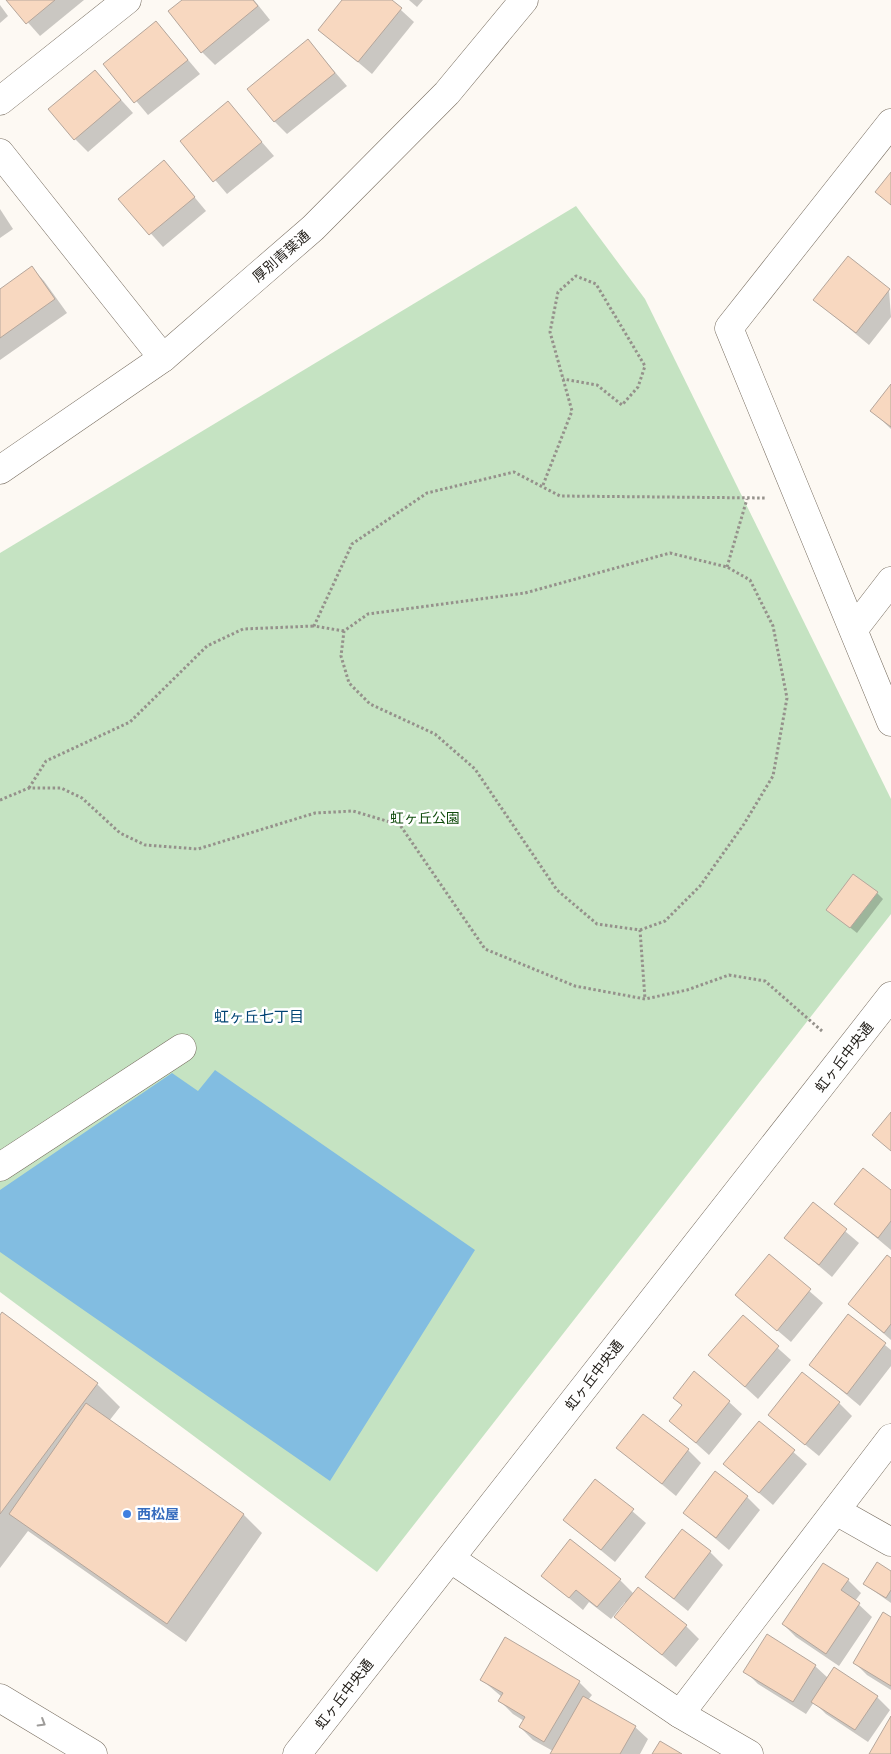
<svg xmlns="http://www.w3.org/2000/svg" width="891" height="1754" viewBox="0 0 891 1754" font-family="Overpass,'Noto Sans JP',sans-serif">
<style>
.green{fill:#c5e3c2}
.water{fill:#82bde1}
.shadow{fill:#0003}
.building{fill:#f8d8c0;stroke:#b5a69b}
.lines{fill:none;stroke-linecap:round;stroke-linejoin:round}
.minor-casing{stroke:#796f62;stroke-width:29}
.path{stroke:#95918b;stroke-width:3;stroke-dasharray:2.5 2.5;stroke-linecap:butt}
.minor{stroke:#fff;stroke-width:28}
.oneway{stroke:#9d9b99}
.shop-dot{fill:#3f7fe0;stroke:#fff;stroke-width:2}
.labels{text-anchor:middle;stroke-width:5;stroke-linejoin:round;paint-order:stroke}
.street-label{font-size:14px;fill:#25211c;stroke:#fff}
.park-label{font-size:14px;fill:#114c0d;stroke:#fff}
.shop-label{font-size:14px;font-weight:bold;fill:#366cbe;stroke:#fff;text-anchor:start}
.neighbourhood-label{font-size:15px;fill:#004473;stroke:#fff}
</style>
<rect width="100%" height="100%" fill="#fdf9f3"/>
<path class="green" d="M576 206 645 299 891 799V914L377 1572 0 1292V553Z"/>
<path class="water" d="M215 1070 475 1250 330 1481 0 1252V1190L172 1073 198 1091Z"/>
<g class="shadow">
<path d="M8 0H84L40 36Z"/>
<path d="M184 0H254L270 20 215 65 202 52Z"/>
<path d="M344 0H390L414 22 372 74 320 30Z"/>
<path d="M409 0H423L417 7Z"/>
<path d="M0 5 8 16 0 23Z"/>
<path d="M156 22 200 74 148 115 105 64Z"/>
<path d="M308 41 347 86 287 134 274 121Z"/>
<path d="M95 71 133 113 88 152 75 139Z"/>
<path d="M228 103 274 156 227 194 182 141Z"/>
<path d="M176 175 206 211 163 247 120 199Z"/>
<path d="M0 209 13 229 0 238Z"/>
<path d="M32 268 44 281 67 313 0 360V290Z"/>
<path d="M889 290 891 317 869 345 815 300Z"/>
<path d="M891 386V429L872 411Z"/>
<path d="M877 893 883 899 857 933 828 910Z"/>
<path d="M891 1192V1250L836 1204Z"/>
<path d="M813 1204 859 1243 832 1277 786 1238Z"/>
<path d="M769 1256 823 1303 791 1342 736 1295Z"/>
<path d="M891 1260V1340L850 1304Z"/>
<path d="M849 1316 891 1350V1366L860 1406 811 1365Z"/>
<path d="M0 1317 97 1384 120 1407 109 1421 244 1515 262 1533 186 1642 28 1531 0 1568Z"/>
<path d="M743 1317 791 1360 758 1399 710 1355Z"/>
<path d="M674 1397 729 1402 742 1414 709 1455 671 1421 683 1406Z"/>
<path d="M839 1403 852 1416 819 1456 769 1415Z"/>
<path d="M643 1416 688 1450 701 1463 676 1496 618 1448Z"/>
<path d="M759 1422 807 1464 773 1505 725 1464Z"/>
<path d="M596 1480 646 1523 615 1562 564 1520Z"/>
<path d="M747 1497 760 1510 729 1550 685 1513Z"/>
<path d="M710 1552 723 1565 688 1611 646 1577Z"/>
<path d="M891 1573V1603L864 1584Z"/>
<path d="M543 1576 620 1580 634 1594 686 1626 699 1639 676 1667 616 1617 627 1604 625 1602 611 1619 589 1602 583 1610Z"/>
<path d="M848 1580 861 1593 855 1601 872 1617 839 1666 796 1637 783 1624Z"/>
<path d="M891 1619V1690L867 1675 854 1662Z"/>
<path d="M767 1636 815 1666 828 1678 877 1697 890 1710 868 1742 826 1714 814 1702 806 1714 758 1684 745 1671Z"/>
<path d="M482 1680 579 1682 592 1695 588 1700 635 1727 648 1739 640 1754H551L553 1751 533 1740 520 1727 524 1721 513 1714 500 1701 502 1697Z"/>
</g>
<g class="building">
<path d="M6 0H55L26 24Z"/>
<path d="M182 0H253L258 6 201 53 168 11Z"/>
<path d="M342 0H392L402 8 358 62 318 30Z"/>
<path d="M156 21 188 60 134 103 103 64Z"/>
<path d="M308 39 335 73 274 122 247 89Z"/>
<path d="M95 70 121 100 74 140 48 109Z"/>
<path d="M228 101 262 142 213 182 180 141Z"/>
<path d="M164 160 195 197 149 235 118 199Z"/>
<path d="M891 172V205L875 192Z"/>
<path d="M848 256 890 289 856 333 813 300Z"/>
<path d="M32 266 55 299 0 338V289Z"/>
<path d="M891 384V427L870 411Z"/>
<path d="M853 874 878 892 850 928 826 910Z"/>
<path d="M891 1112V1151L872 1135Z"/>
<path d="M863 1168 891 1190V1221L878 1238 834 1204Z"/>
<path d="M813 1202 847 1229 819 1265 784 1238Z"/>
<path d="M769 1254 811 1289 777 1331 735 1295Z"/>
<path d="M887 1255 891 1258V1324L884 1333 848 1304Z"/>
<path d="M2 1312 98 1383 0 1514V1315Z"/>
<path d="M848 1314 886 1343 847 1394 809 1365Z"/>
<path d="M743 1315 779 1346 745 1387 708 1355Z"/>
<path d="M694 1371 730 1401 696 1443 669 1421 682 1405 673 1398Z"/>
<path d="M802 1372 840 1402 805 1445 768 1415Z"/>
<path d="M86 1403 244 1514 167 1624 9 1514Z"/>
<path d="M643 1414 689 1449 662 1484 616 1448Z"/>
<path d="M759 1421 795 1450 759 1493 723 1464Z"/>
<path d="M715 1471 748 1496 716 1538 683 1513Z"/>
<path d="M595 1479 634 1509 601 1550 563 1520Z"/>
<path d="M682 1529 711 1551 674 1599 645 1577Z"/>
<path d="M570 1539 621 1579 597 1607 576 1590 569 1598 541 1576Z"/>
<path d="M877 1562 891 1571V1590L886 1598 863 1584Z"/>
<path d="M823 1563 849 1579 841 1590 860 1603 826 1654 782 1624Z"/>
<path d="M638 1587 687 1625 662 1655 614 1617Z"/>
<path d="M883 1612 891 1617V1686L853 1663Z"/>
<path d="M767 1634 816 1665 793 1702 743 1672Z"/>
<path d="M505 1637 580 1681 544 1742 519 1727 525 1717 498 1701 503 1693 480 1680Z"/>
<path d="M834 1667 878 1696 855 1730 811 1702Z"/>
<path d="M583 1696 636 1726 620 1754H550Z"/>
<path d="M891 1716V1754H869Z"/>
<path d="M660 1741 682 1754H652Z"/>
</g>
<g class="lines">
<defs>
<g id="minor">
<path d="M0 101 127 0"/>
<path d="M891 123 729 328 891 722"/>
<path d="M0 153 163 358"/>
<path d="M0 470 163 358 313 228 447 93 524 0"/>
<path d="M854 629 891 581"/>
<path d="M0 1167 182 1048"/>
<path d="M836 1511 891 1542"/>
<path d="M451 1559 680 1714 749 1754"/>
<path d="M0 1698 93 1754"/>
<path d="M680 1714 891 1438"/>
<path d="M297 1754 891 996"/>
</g>
</defs>
<use href="#minor" class="minor-casing"/>
<g class="path">
<path d="M543 485 572 411 550 332 558 292 576 276 596 284 645 366 638 387 622 405 597 385 563 379"/>
<path d="M727 567 747 499"/>
<path d="M344 631 314 626 352 544 427 493 514 472 560 496 765 498"/>
<path d="M29 788 46 761 130 722 207 646 243 629 314 626"/>
<path d="M0 800 29 788H61L82 798 120 833 145 845 198 849 315 813 353 811 400 825 485 949 575 986 645 999 687 990 729 975 765 981 822 1031"/>
<path d="M640 930 665 921 700 886 744 824 773 776 787 698 773 626 750 580 727 567 670 553 525 593 368 614 344 631 341 656 349 683 370 704 435 734 475 769 557 890 597 924 640 930 645 999"/>
</g>
<use href="#minor" class="minor"/>
</g>
<defs><path id="oneway-chevron" d="M-2-3.5L2.5 0L-2 3.5" fill="none" stroke-width="1.6" stroke-linecap="round" stroke-linejoin="round" transform="scale(1.25)"/></defs>
<use class="oneway" href="#oneway-chevron" transform="translate(42 1723) rotate(31)"/>
<circle class="shop-dot" cx="127" cy="1514" r="5"/>
<g class="labels">
<g class="street-label">
<text transform="translate(281 256) rotate(-41)" y="5">厚別青葉通</text>
<text transform="translate(844 1057) rotate(-52)" y="5">虹ヶ丘中央通</text>
<text transform="translate(594 1375) rotate(-52)" y="5">虹ヶ丘中央通</text>
<text transform="translate(344 1694) rotate(-52)" y="5">虹ヶ丘中央通</text>
</g>
<g class="park-label">
<text x="425" y="823">虹ヶ丘公園</text>
</g>
<g class="shop-label">
<text x="137" y="1519">西松屋</text>
</g>
<g class="neighbourhood-label">
<text x="259" y="1022">虹ヶ丘七丁目</text>
</g>
</g>
</svg>
